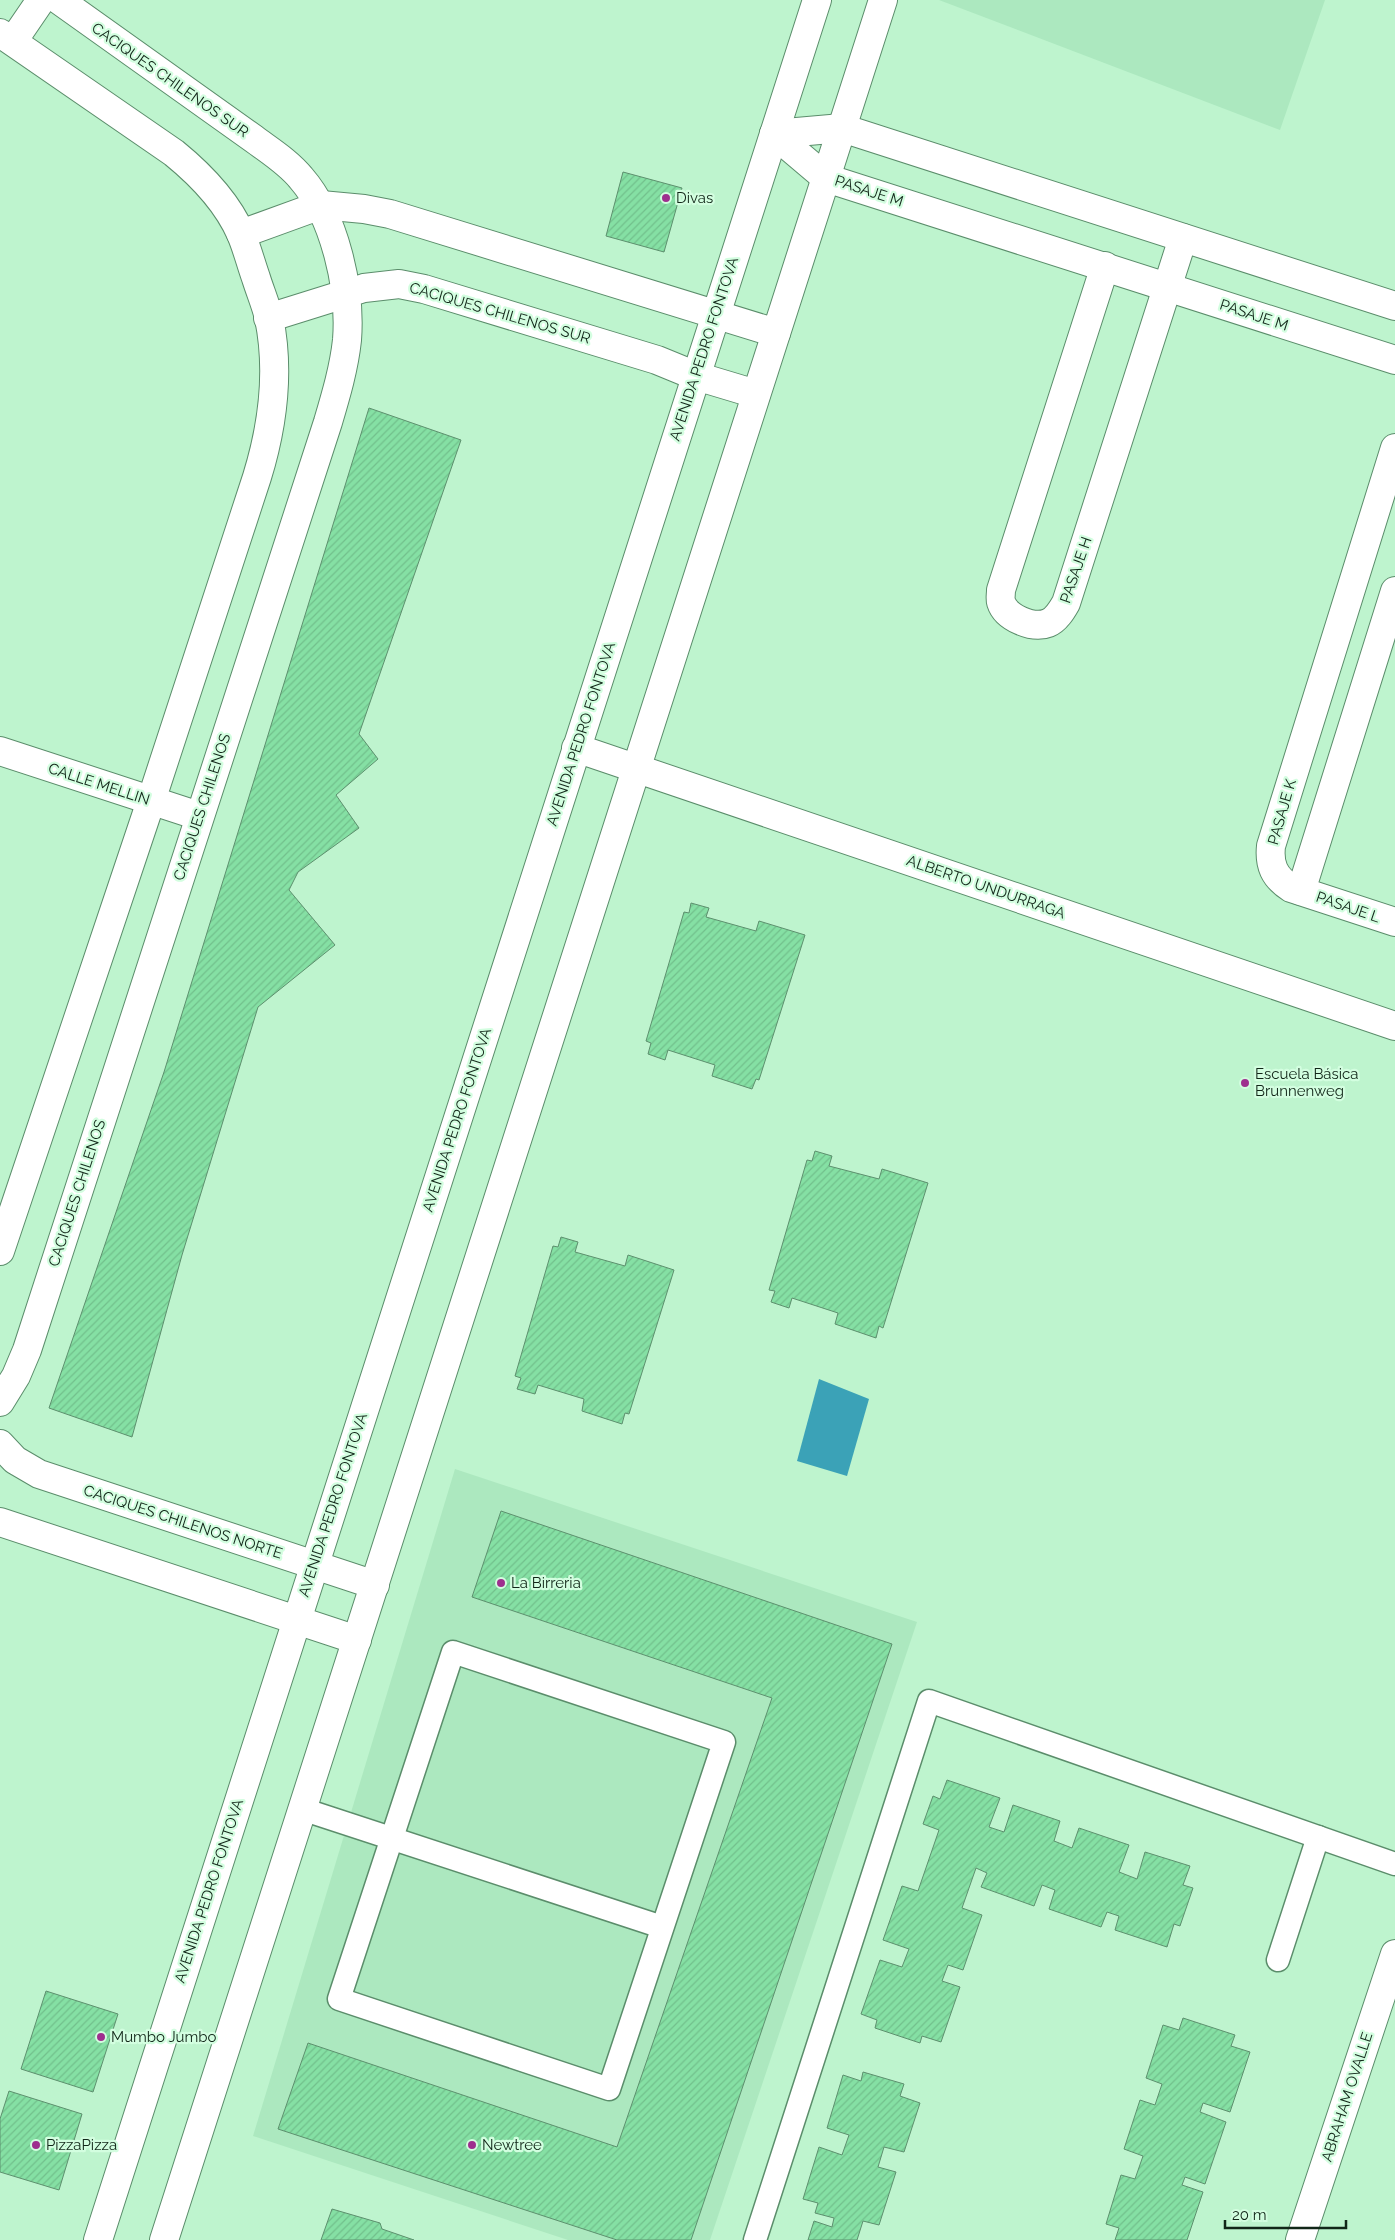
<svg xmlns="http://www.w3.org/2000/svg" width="1395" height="2240" viewBox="0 0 1395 2240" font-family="Raleway,sans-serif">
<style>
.built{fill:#ace8bf}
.water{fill:#3ba2b7}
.building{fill:url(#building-hatch);stroke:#5d906e}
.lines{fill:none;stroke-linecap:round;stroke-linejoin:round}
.lane-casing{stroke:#5b8d6b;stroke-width:25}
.street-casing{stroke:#5b8d6b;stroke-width:30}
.secondary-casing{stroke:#5b8d6b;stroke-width:30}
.lane{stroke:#fff;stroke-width:22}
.street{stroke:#fff;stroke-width:28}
.secondary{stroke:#fff;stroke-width:28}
.poi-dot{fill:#9e2f8e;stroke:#d3fee0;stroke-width:2}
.labels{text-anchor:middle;stroke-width:4.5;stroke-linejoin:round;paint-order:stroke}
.street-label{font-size:15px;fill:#112618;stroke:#d3fee0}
.poi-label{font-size:15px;fill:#112618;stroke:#d3fee0;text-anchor:start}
</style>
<defs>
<pattern id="building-hatch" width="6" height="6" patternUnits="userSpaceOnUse" patternTransform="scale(1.25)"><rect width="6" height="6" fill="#85e0a4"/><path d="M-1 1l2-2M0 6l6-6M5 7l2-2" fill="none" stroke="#72c08c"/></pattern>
</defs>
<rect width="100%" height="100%" fill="#bef4ce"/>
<g class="built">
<path d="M939 0H1325L1280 130Z"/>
<path d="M455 1469 917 1622 710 2240H568L253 2136Z"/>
</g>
<path class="water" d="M819 1379 869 1399 847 1476 797 1461Z"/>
<g class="building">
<path d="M623 172 682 188 664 252 606 236Z"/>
<path d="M369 408 461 440 359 734 378 759 336 795 359 828 298 872 289 890 335 945 258 1007 182 1255 132 1437 49 1408 164 1072Z"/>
<path d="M691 903 709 908 706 917 756 931 759 921 805 935 759 1080 756 1079 752 1089 712 1076 715 1065 668 1050 665 1060 648 1054 651 1043 646 1041 684 912 689 913Z"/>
<path d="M815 1151 832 1156 829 1166 879 1179 882 1169 928 1183 883 1328 879 1326 876 1338 835 1324 838 1313 792 1298 789 1308 771 1302 775 1291 769 1290 807 1160 812 1161Z"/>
<path d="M561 1237 578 1242 575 1252 625 1266 628 1255 674 1270 629 1414 625 1413 622 1424 582 1411 584 1399 538 1385 535 1394 517 1389 521 1378 515 1376 553 1246 558 1247Z"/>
<path d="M501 1511 892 1644 691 2240H617L278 2129 308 2043 617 2147 772 1698 472 1597Z"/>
<path d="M947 1780 1000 1798 989 1827 1004 1832 1013 1805 1060 1821 1054 1841 1072 1848 1079 1828 1129 1845 1119 1872 1137 1879 1145 1852 1190 1866 1183 1885 1193 1888 1180 1926 1174 1924 1167 1947 1115 1930 1119 1916 1107 1912 1101 1927 1049 1909 1055 1890 1042 1885 1034 1906 981 1887 987 1873 976 1868 962 1908 982 1915 963 1970 948 1965 942 1981 960 1987 941 2042 922 2036 920 2043 875 2028 877 2020 861 2014 880 1960 902 1967 909 1949 883 1940 902 1886 918 1891 939 1830 923 1824 933 1796 940 1799Z"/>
<path d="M46 1991 118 2014 93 2092 21 2069Z"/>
<path d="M1183 2018 1235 2035 1231 2046 1250 2052 1230 2112 1203 2103 1200 2112 1226 2122 1205 2184 1185 2177 1182 2185 1203 2192 1187 2240H1115L1119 2228 1106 2224 1121 2175 1135 2179 1143 2156 1124 2149 1140 2100 1155 2105 1162 2084 1146 2078 1163 2025 1179 2030Z"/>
<path d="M863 2072 904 2084 900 2096 920 2103 904 2152 884 2147 878 2167 896 2172 879 2225 863 2221 857 2240H808L814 2221 832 2227 834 2218 815 2213 818 2203 803 2199 819 2147 842 2155 849 2135 827 2128 843 2075 861 2081Z"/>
<path d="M9 2091 82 2114 59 2190 0 2172V2119Z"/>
<path d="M332 2209 380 2223 382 2229 414 2240H321Z"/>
</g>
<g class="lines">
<defs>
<g id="lane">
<path d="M453 1652 724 1742 609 2089 339 1999Z"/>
<path d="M302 1809 662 1927"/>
<path d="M1278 1960 1318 1837"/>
<path d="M755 2240 929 1701 1395 1864"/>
</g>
<g id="street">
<path d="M0 33 174 153C201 175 227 202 241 234 247 248 251 264 256 278 260 291 266 305 269 318 280 372 273 425 257 477L151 801 0 1251"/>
<path d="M13 41 41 0"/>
<path d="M774 134 826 178 1395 360"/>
<path d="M774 134 842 128 1395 306"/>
<path d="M241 234 321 205 364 209 390 214 776 333"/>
<path d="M1105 266 1001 590C1001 594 1000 599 1001 602 1006 618 1033 629 1048 623 1056 620 1062 610 1066 603L1183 238"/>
<path d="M268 318 364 288 399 284 424 289 657 360 696 376 756 394"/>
<path d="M1395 448 1271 846C1269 865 1274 877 1291 888L1395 922"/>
<path d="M576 748 1395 1026"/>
<path d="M0 751 199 816"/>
<path d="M1301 891 1395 591"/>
<path d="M0 1402 16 1376 27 1350 328 422C336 395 344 368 347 340 351 289 335 217 301 178 288 162 270 151 254 139L59 0"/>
<path d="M0 1444 15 1460 39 1474 375 1585"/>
<path d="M0 1522 357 1640"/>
<path d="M1300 2240 1395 1954"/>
</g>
<g id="secondary">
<path d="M98 2240 817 0"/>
<path d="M164 2240 883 0"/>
</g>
</defs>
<use href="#lane" class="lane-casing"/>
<use href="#street" class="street-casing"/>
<use href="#secondary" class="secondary-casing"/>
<use href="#lane" class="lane"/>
<use href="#street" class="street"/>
<use href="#secondary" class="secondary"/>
</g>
<g class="poi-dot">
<circle cx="666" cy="198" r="5"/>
<circle cx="1245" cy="1083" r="5"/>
<circle cx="501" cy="1583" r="5"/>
<circle cx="101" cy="2037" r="5"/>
<circle cx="36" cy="2145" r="5"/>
<circle cx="472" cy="2145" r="5"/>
</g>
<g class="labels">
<g class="street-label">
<text transform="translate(170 80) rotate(35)" y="5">CACIQUES CHILENOS SUR</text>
<text transform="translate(869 191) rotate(18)" y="5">PASAJE M</text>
<text transform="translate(500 313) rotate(16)" y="5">CACIQUES CHILENOS SUR</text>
<text transform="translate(1254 315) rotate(18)" y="5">PASAJE M</text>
<text transform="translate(704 349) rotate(-72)" y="5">AVENIDA PEDRO FONTOVA</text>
<text transform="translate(1076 570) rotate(-71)" y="5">PASAJE H</text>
<text transform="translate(581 734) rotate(-72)" y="5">AVENIDA PEDRO FONTOVA</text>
<text transform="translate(99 784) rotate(18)" y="5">CALLE MELLIN</text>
<text transform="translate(202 807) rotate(-72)" y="5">CACIQUES CHILENOS</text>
<text transform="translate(1282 812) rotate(-74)" y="5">PASAJE K</text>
<text transform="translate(986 887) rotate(19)" y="5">ALBERTO UNDURRAGA</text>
<text transform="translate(1348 907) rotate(19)" y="5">PASAJE L</text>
<text transform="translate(457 1120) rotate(-72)" y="5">AVENIDA PEDRO FONTOVA</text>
<text transform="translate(77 1193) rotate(-72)" y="5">CACIQUES CHILENOS</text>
<text transform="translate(333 1505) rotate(-72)" y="5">AVENIDA PEDRO FONTOVA</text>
<text transform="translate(183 1522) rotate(18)" y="5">CACIQUES CHILENOS NORTE</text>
<text transform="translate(209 1891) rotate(-72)" y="5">AVENIDA PEDRO FONTOVA</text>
<text transform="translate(1347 2097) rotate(-72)" y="5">ABRAHAM OVALLE</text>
</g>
<g class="poi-label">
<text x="676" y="203">Divas</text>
<text x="1255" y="1079">Escuela Básica<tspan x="1255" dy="17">Brunnenweg</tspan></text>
<text x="511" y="1588">La Birreria</text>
<text x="111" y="2042">Mumbo Jumbo</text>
<text x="46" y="2150">PizzaPizza</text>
<text x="482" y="2150">Newtree</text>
</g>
</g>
<path d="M1225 2220v8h121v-8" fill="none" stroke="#112618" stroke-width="2.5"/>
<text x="1232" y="2220" font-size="15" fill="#112618" stroke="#d3fee0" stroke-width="4" paint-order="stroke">20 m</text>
</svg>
